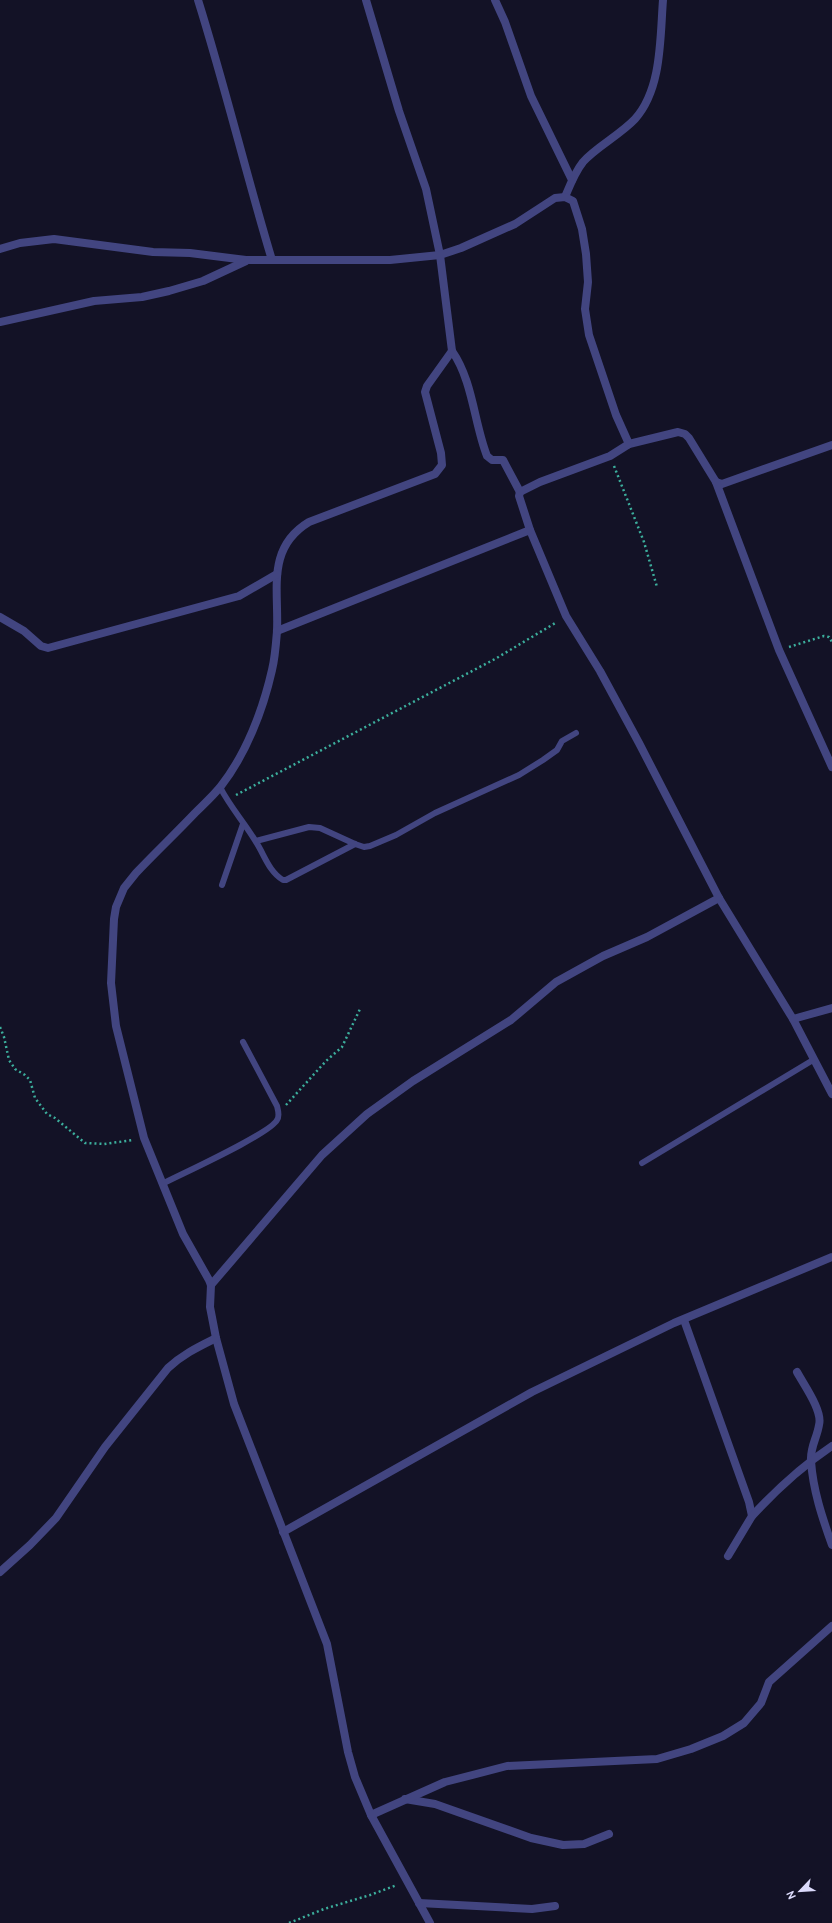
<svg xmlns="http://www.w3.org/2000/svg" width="832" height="1923" viewBox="0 0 832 1923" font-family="Overpass,sans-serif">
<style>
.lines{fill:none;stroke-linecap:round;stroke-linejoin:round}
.path{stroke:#3cae9c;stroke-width:2.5;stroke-dasharray:2 3;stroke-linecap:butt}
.lane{stroke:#424580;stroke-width:6}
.street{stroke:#424580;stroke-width:8}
</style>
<rect width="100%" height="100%" fill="#131226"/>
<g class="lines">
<g class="path">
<path d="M614 466 644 542 657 587"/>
<path d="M789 647 824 636 829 637 832 642"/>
<path d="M236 795 495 659 557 622"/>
<path d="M0 1027 4 1037 9 1060 15 1069 25 1075 30 1080 35 1098 47 1114 55 1118 85 1143 104 1144 133 1140"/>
<path d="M286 1105 326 1061 342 1047 360 1009"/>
<path d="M289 1923 324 1909 370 1895 397 1885"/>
</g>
<g class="lane">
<path d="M220 787C230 807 245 823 256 842 264 854 269 872 283 880H286L355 844"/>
<path d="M256 841 309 827 320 828 355 844 364 847 370 846 396 835 435 813 519 775 543 760 557 750 562 741 576 733"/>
<path d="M222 885 243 824"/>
<path d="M642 1163 813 1060"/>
<path d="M162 1184C181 1174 270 1134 277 1120 280 1116 278 1110 277 1106L243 1042"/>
</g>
<g class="street">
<path d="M198 0C225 86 246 174 272 260"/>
<path d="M366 0 399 111 426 189 440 255 452 351 427 386 425 392 441 453 442 465 435 474 309 522C266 548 279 590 277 631 276 644 275 658 272 670 263 710 246 754 221 786 213 796 204 804 195 813 176 833 155 853 136 873L124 888 116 907 114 919 111 983 116 1026 144 1138 183 1234 209 1280 211 1285 210 1307 216 1338 234 1404 327 1644 348 1752 355 1777 371 1815 430 1923"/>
<path d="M495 0 505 22 531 96 572 180"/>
<path d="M565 197C570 185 575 172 583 162 596 147 620 135 635 119 662 89 660 38 663 0"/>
<path d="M0 249 20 243 54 239 153 252 190 253 246 260H390L440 255 461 248 515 224 555 198 565 197 573 201 582 229 586 254 588 282 585 309 589 335 616 415 629 444"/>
<path d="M0 322 94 301 142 297 169 291 203 281 246 261"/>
<path d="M452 351C473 381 474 423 487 456L492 460H503L520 492"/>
<path d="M832 445 722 484 716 482 689 438 685 434 678 432 629 444 610 456 540 482 520 492 519 496 530 530 566 616 600 671 639 743 719 898 793 1019 832 1094"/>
<path d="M716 482 779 650 832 767"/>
<path d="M0 617 24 631 41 646 48 648 239 596 277 574"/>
<path d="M277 631 530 530"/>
<path d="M793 1019 832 1008"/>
<path d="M211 1285 322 1155 367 1114 413 1081 511 1020 556 982 603 956 647 937 719 898"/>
<path d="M684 1320 749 1502 752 1516 728 1556"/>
<path d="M797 1372C804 1385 823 1411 819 1425 817 1438 810 1447 811 1461 813 1490 822 1517 832 1545"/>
<path d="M752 1516C777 1489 802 1466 832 1446"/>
<path d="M283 1532 532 1392 674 1323 832 1257"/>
<path d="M0 1572 30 1545 56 1518 105 1447 168 1368C183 1354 198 1347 216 1338"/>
<path d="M405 1799 435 1804 531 1838 563 1845 584 1844 609 1834"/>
<path d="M371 1815 445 1782 507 1766 657 1759 691 1749 723 1736 744 1723 761 1703 769 1682 832 1626"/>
<path d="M419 1903 532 1909 555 1906"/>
</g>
</g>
<g transform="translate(800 1891) rotate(245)" stroke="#131226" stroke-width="3" paint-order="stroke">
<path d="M0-3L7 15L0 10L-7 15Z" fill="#dbdafb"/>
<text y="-6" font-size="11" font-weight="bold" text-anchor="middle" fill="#dbdafb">N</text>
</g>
</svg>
